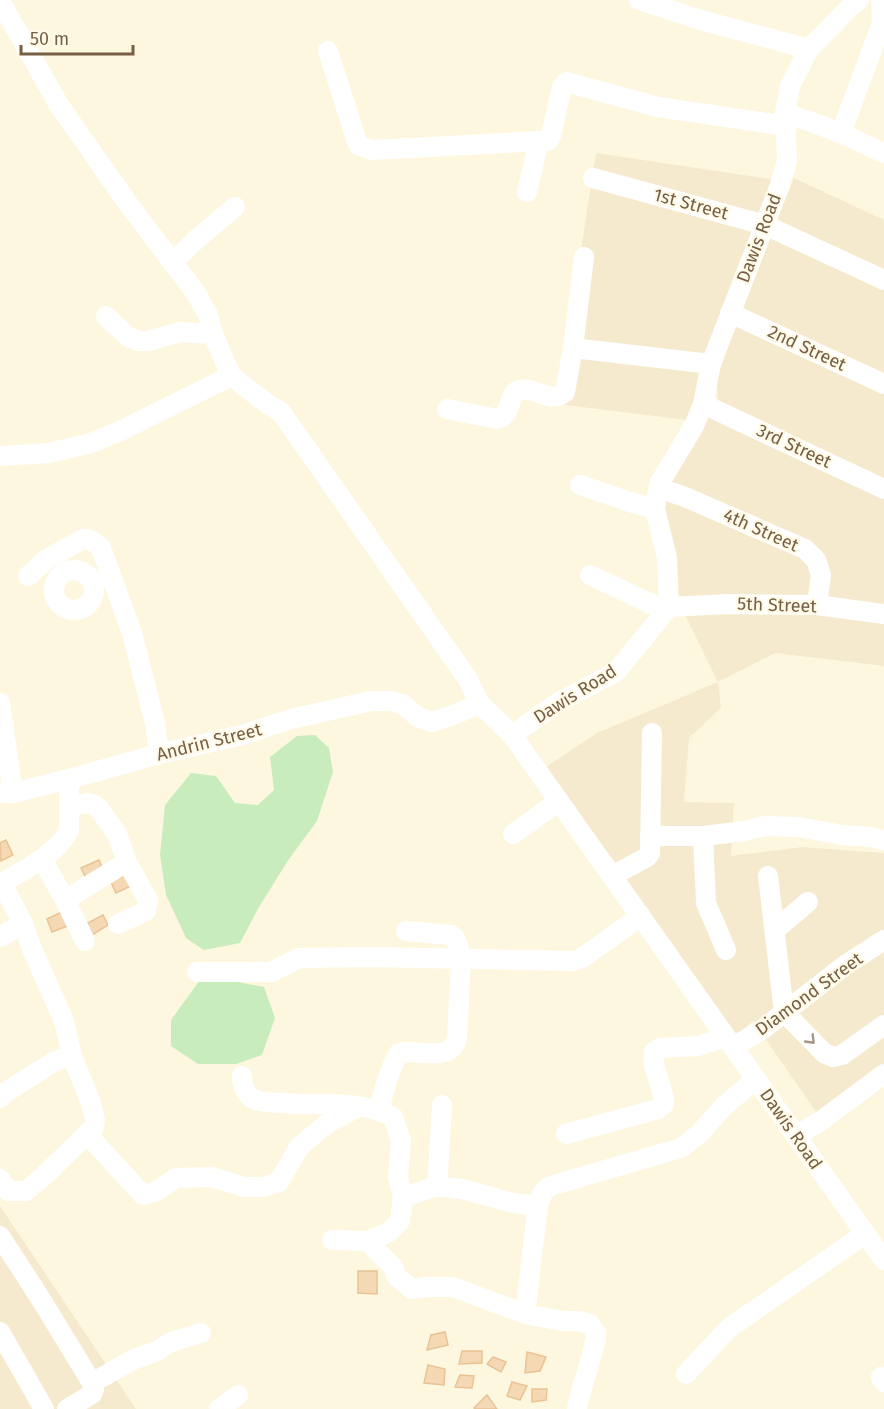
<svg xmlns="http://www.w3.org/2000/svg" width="884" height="1409" viewBox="0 0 884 1409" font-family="'Fira Sans',sans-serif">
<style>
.residential{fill:#f6eace}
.green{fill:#c9ecbd}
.building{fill:#f5d9b5;stroke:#e9c394;stroke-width:1.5}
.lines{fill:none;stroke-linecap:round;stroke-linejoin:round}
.minor{stroke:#fff;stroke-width:20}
.oneway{stroke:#a69786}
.labels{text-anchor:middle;stroke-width:4.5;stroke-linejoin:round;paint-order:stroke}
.street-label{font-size:18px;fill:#765f45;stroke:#fffae8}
</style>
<rect width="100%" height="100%" fill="#fef7e0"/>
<g class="residential">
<path d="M596 153 778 180 695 421 557 404Z"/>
<path d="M794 178 884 220V666L775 653 718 682 721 708 689 738 684 802 734 803 731 856 802 847 884 853V1071L821 1119 753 1021 734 1037 543 769 597 733 718 682 676 597 661 515 669 479 718 401 716 376 727 336Z"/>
<path d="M0 1206 136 1409H0Z"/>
</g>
<g class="green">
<path d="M315 735 329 748 333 772 317 821 289 859 259 907 240 943 204 950 186 938 166 895 160 855 165 805 191 773 216 776 235 803 258 805 274 790 270 757 297 736Z"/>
<path d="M200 980 238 982 264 987 275 1018 262 1055 236 1064H198L171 1046V1020Z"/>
</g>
<g class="building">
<path d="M6 840 13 855 1 861 0 843Z"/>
<path d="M99 860 104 873 88 883 81 868Z"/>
<path d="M128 874 133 885 116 893 111 882Z"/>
<path d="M64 911 70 925 52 932 47 919Z"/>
<path d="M103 915 108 925 92 935 86 924Z"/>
<path d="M358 1271H377V1294L358 1293Z"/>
<path d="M445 1332 448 1345 427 1350 431 1335Z"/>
<path d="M462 1351H482V1363L459 1364Z"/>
<path d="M527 1352 546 1357 540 1371 525 1373Z"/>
<path d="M493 1357 506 1362 501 1372 487 1364Z"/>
<path d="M428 1365 445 1369 444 1385 424 1383Z"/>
<path d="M460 1375 474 1376 472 1388 455 1387Z"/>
<path d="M512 1382 527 1386 520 1400 507 1396Z"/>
<path d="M532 1389H547L546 1400 532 1402Z"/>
<path d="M487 1395 497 1409H475L474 1408Z"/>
</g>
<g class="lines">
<g class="minor">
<path d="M639 0 704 21 809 49"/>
<path d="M0 1 59 105 129 205 196 293 208 315 213 334 231 376 269 405 281 412 467 678 480 704 512 735 884 1260"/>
<path d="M328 51 358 145 371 150 541 141"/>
<path d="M785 114C820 123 852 138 884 153"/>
<path d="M841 133 882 23 881 0"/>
<path d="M593 178 765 225 884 280"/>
<path d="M527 192 537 149 541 141 549 140 551 136 562 87 566 82 658 107 787 126"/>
<path d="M173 262 199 237 235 207"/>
<path d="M730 313 884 384"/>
<path d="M106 316 128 337 139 341H148L180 332 213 334"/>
<path d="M573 348 711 364"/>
<path d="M703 404 884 489"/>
<path d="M447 409 497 419C513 416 507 394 519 390 535 386 551 405 565 392L573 348 584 257"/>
<path d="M0 456 49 453 91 443 120 431 231 376"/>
<path d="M580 485 630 502 655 509"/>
<path d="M659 488 685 497 805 549 816 560 821 575 817 605"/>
<circle cx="74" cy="590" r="20"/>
<path d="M590 575 666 611"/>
<path d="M28 576 47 559 83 539C91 538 95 543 101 548L132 633 155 723 159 754"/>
<path d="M669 607 728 604 817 605 884 614"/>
<path d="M0 703 13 793"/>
<path d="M512 735 559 702 616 672 669 607 667 558 655 509 659 484 694 426 703 404 711 364 780 185 787 161 785 114 790 86 809 49 852 5 859 0"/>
<path d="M3 793H13L69 779"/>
<path d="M70 806 87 803 95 805 100 810 117 834 127 862 148 900 146 911 118 924"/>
<path d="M513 834 559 801"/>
<path d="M650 836H703L744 831 765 826 798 827 843 835 869 837 884 840"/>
<path d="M703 836 706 903 726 950"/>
<path d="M42 859 65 900 85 941"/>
<path d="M612 876 647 857 650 853 652 733"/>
<path d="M768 876 784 1012 824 1053 833 1057 842 1055 884 1025"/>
<path d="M2 883 23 924 32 949 64 1021 72 1056"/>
<path d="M0 884C22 871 58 854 69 830V779L159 754 242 735 291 719 371 701H391L402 704 418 717 432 722 453 715 480 704"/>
<path d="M65 900 127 862"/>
<path d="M775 930 808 902"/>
<path d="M0 937 23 924"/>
<path d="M197 972H271L299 958 372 957 574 961 582 958 641 916"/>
<path d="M733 1047 763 1029 844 966 884 940"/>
<path d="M242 1076C242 1087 247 1098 259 1101 266 1103 275 1102 283 1103 320 1106 359 1099 393 1117L401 1141 398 1177 403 1198 400 1221 389 1232 368 1241 332 1240"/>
<path d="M0 1098 6 1092 55 1061 72 1056 91 1103 95 1120 94 1127 47 1173 26 1191H8L0 1179"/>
<path d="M379 1111C383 1093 390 1068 399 1053 417 1048 449 1064 457 1039L461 959 458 945 455 938 451 935 406 931"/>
<path d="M87 1134 143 1195 155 1192 176 1178 212 1177 245 1187H263L279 1182 299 1147 328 1123 358 1107"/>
<path d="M566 1134 658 1109 664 1104C664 1087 651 1070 654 1052L660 1048 698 1046 726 1037"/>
<path d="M796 1136 822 1120 884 1074"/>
<path d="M437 1187 442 1105"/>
<path d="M403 1198C413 1195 428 1187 438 1187 473 1186 505 1207 538 1205"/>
<path d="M0 1236 42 1301 92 1383 94 1389 92 1394 67 1409"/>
<path d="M368 1241 375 1249 393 1267 397 1277 412 1289 426 1287H453L525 1314 562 1321H579L590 1324 596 1333C594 1359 581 1383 577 1409"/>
<path d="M525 1314 538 1205 543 1192 550 1186 681 1148 699 1134 725 1105 756 1079"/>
<path d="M0 1332 44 1409"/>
<path d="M686 1374 729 1328 865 1234"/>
<path d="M881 1377 884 1382"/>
<path d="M92 1383 132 1360 157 1351 171 1342 201 1333"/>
<path d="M219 1409 238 1395"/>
</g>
</g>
<defs><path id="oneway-chevron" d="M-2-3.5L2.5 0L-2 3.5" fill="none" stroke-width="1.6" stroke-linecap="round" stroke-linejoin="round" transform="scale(1.5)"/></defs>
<use class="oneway" href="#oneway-chevron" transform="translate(811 1040) rotate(46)"/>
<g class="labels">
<g class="street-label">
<text transform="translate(691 204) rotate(15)" y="6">1st Street</text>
<text transform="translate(759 238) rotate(-69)" y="6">Dawis Road</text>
<text transform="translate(807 348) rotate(25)" y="6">2nd Street</text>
<text transform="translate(794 446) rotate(25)" y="6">3rd Street</text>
<text transform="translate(761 530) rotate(24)" y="6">4th Street</text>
<text transform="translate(777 605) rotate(2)" y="6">5th Street</text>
<text transform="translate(575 694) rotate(-32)" y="6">Dawis Road</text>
<text transform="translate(209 742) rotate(-14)" y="6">Andrin Street</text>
<text transform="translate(809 994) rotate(-36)" y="6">Diamond Street</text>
<text transform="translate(791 1129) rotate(55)" y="6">Dawis Road</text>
</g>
</g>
<path d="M21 45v9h112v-9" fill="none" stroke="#765f45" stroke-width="3"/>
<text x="30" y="45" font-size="18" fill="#765f45" stroke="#fffae8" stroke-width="4.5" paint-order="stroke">50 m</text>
</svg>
